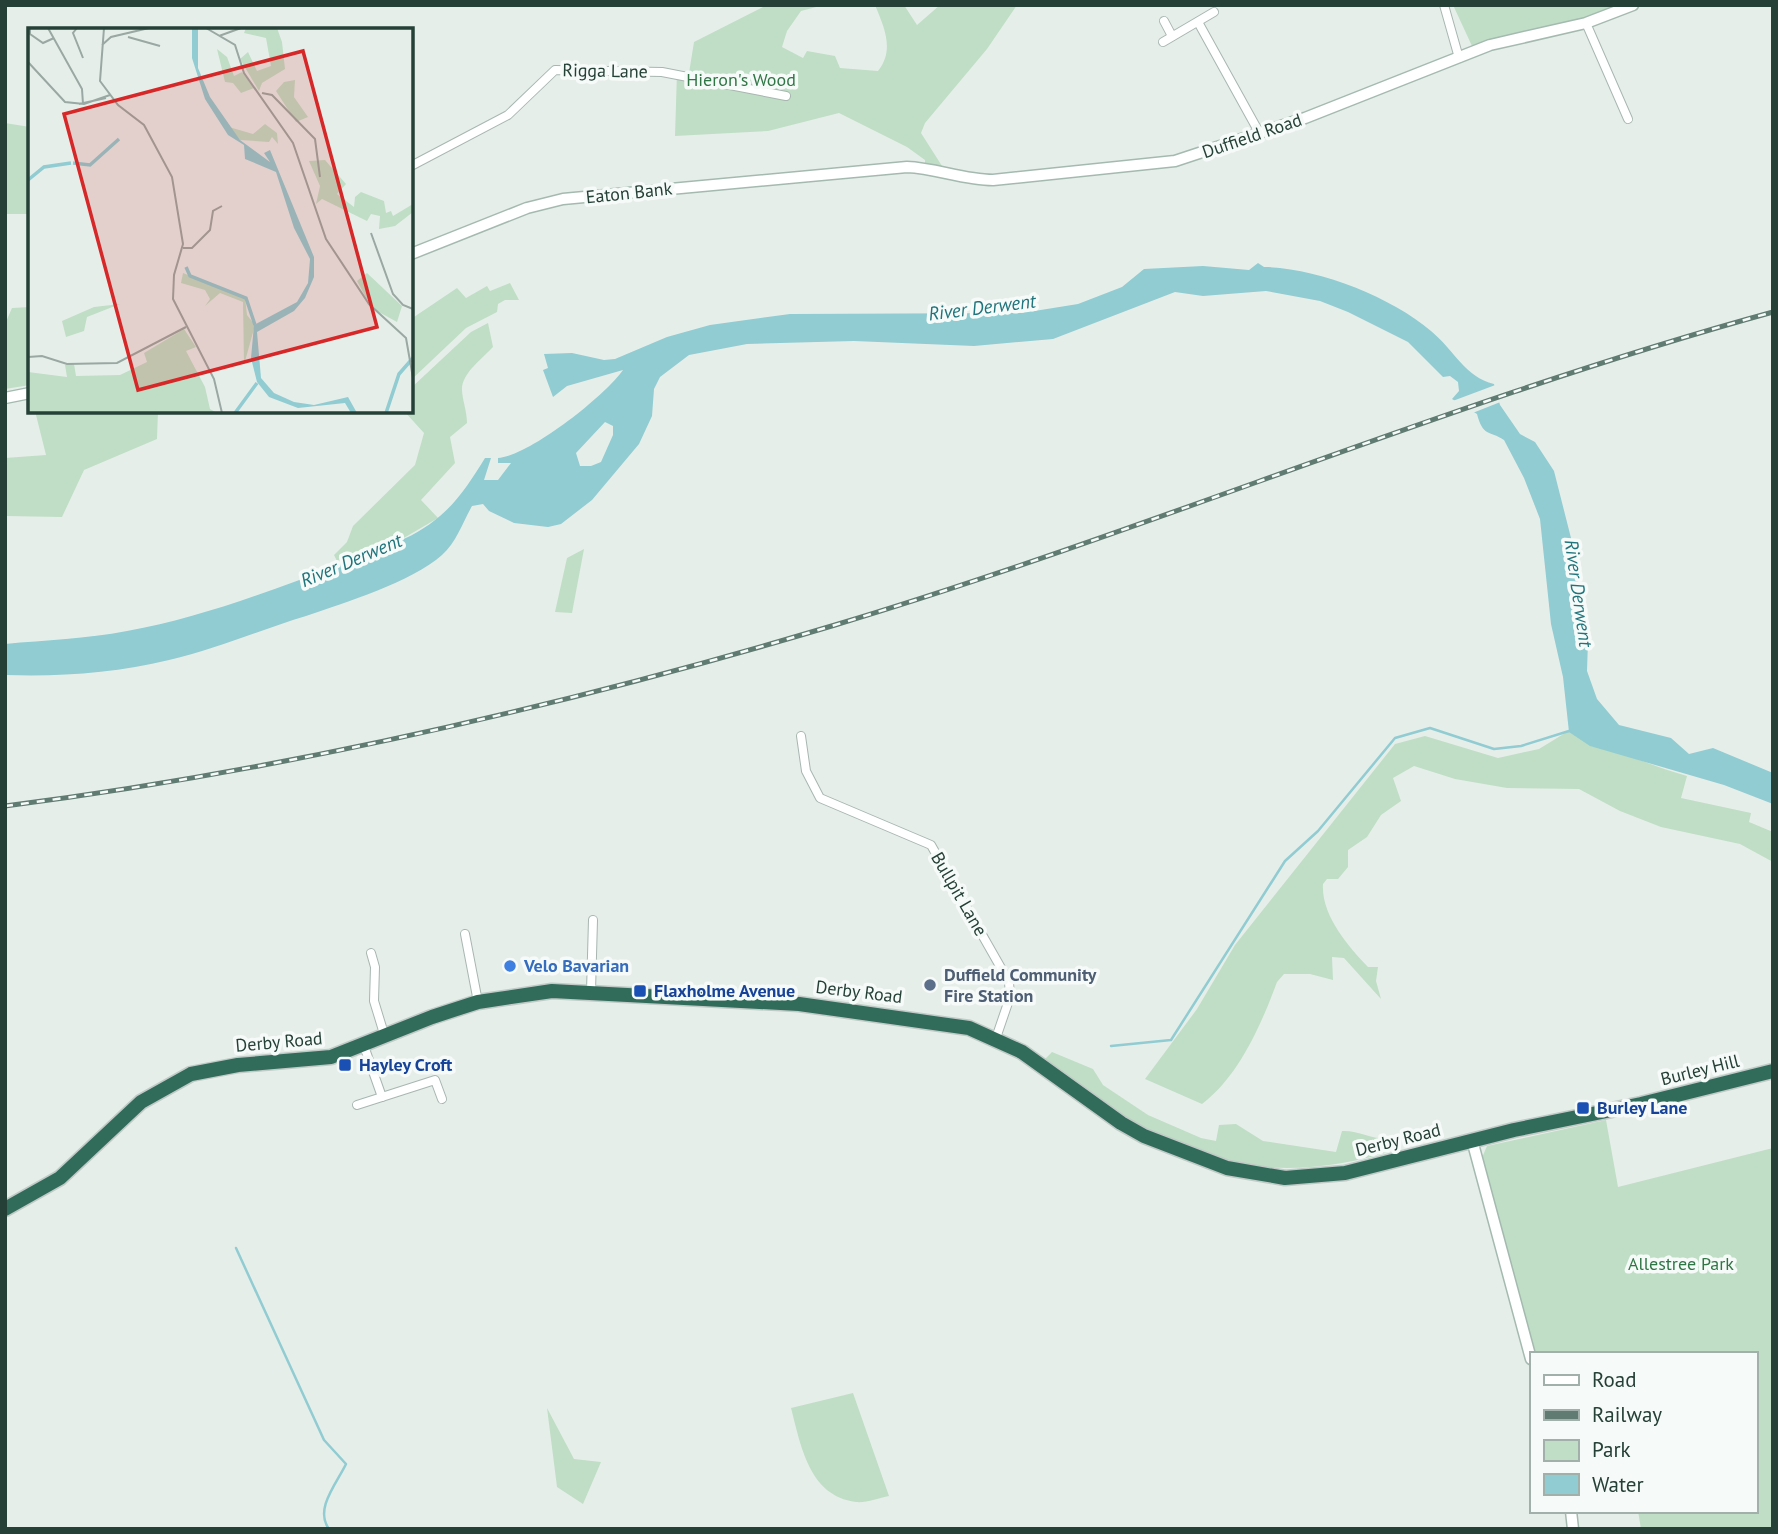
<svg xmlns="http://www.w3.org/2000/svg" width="1778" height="1534" viewBox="0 0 1778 1534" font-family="'PT Sans',sans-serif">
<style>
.green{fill:#bfdec5}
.water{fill:#90ccd1;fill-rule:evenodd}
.pier{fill:#e6eeea}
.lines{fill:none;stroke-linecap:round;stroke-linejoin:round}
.stream{stroke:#90ccd1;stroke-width:2.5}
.street-casing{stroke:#a8b6b1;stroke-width:10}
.secondary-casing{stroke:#a4bab0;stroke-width:13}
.highway-casing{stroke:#c2cac7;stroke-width:17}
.street{stroke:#fff;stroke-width:8}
.secondary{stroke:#fff;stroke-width:10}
.highway{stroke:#316c5b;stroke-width:14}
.rail-casing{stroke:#5f7b72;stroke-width:5}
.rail{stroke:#f6faf8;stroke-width:2.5;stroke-dasharray:8;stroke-linecap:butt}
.shop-dot{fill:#3f7fe0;stroke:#f6faf8;stroke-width:2.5}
.service-dot{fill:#5c6f8a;stroke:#f6faf8;stroke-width:2.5}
.transit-dot{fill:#1a4fb4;stroke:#f6faf8;stroke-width:2.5}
.labels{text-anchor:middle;stroke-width:7;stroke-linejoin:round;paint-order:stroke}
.street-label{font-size:18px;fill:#254037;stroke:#f6faf8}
.park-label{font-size:18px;fill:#2f7645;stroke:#f6faf8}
.shop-label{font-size:18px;font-weight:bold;fill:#366cbe;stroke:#f6faf8;text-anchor:start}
.service-label{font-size:18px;font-weight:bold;fill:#4e5e75;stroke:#f6faf8;text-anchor:start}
.transit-label{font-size:18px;font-weight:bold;fill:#164399;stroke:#f6faf8;text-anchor:start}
.water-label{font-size:19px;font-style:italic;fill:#1f737b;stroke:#f6faf8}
.inset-river{fill:none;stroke:#90ccd1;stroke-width:3.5}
.inset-road{fill:none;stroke:#99a8a2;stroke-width:2}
.view{fill:#d62828;fill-opacity:0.15;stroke:#d62828;stroke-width:3.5}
.inset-edge{fill:none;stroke:#254037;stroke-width:3.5}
</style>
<rect width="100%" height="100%" fill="#e6eeea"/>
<g class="green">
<path d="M767 5H824L801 11 787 31 782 47 803 58 807 51 835 56 840 68 878 71C895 50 884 27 875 5H904L917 25 940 5H1017L987 49 925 123 921 133 942 166 925 164V160L907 147 839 113 768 131 675 136 677 72 689 73 694 42Z"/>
<path d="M1453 5H1622C1574 27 1521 28 1472 46Z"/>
<path d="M5 123 30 127V214H5Z"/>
<path d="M510 283 519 300H505L498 304 497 312 466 328 411 380V319L457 288 466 298 487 286 490 291Z"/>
<path d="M30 307V385L5 389V324L12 308Z"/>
<path d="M488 323 493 347C483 358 462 373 462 389 462 399 467 411 467 423L450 437 455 463 421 500 438 518 402 539 339 565 334 555 347 542 353 526 415 465 424 433 404 411H411V388L471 332Z"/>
<path d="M35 411H158L157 439 84 470 62 517 5 516V458L46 455Z"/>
<path d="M584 549 572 613 555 612 567 558Z"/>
<path d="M1575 727 1591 746C1624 752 1654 767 1687 776L1681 798 1751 813 1749 822 1773 832V862L1740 844 1661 827 1620 811 1579 789 1507 788 1455 779 1414 766 1393 778 1401 801 1381 815 1367 837 1348 850V867L1338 879H1327L1323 884C1321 915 1348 946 1368 967H1378L1376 981 1381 999 1344 958 1332 957 1333 980 1310 974H1284L1277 982C1261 1025 1239 1076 1202 1104L1145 1079 1197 1009 1235 945 1395 744 1425 736 1498 758 1539 749Z"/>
<path d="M1052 1052 1093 1069 1103 1085 1148 1115 1201 1138 1216 1141 1219 1125 1236 1124 1263 1141 1336 1152 1342 1131C1360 1130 1376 1142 1395 1138V1150C1305 1179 1213 1175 1132 1122 1102 1103 1074 1080 1045 1059Z"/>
<path d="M1606 1120 1618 1187 1773 1148V1529H1641L1638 1511H1755V1354H1536L1481 1160 1487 1146Z"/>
<path d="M853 1393 889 1496C879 1498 866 1503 856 1502 809 1496 801 1446 791 1408Z"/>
<path d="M547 1408 574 1459 601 1462 583 1504 557 1487Z"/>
</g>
<path class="water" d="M1258 263 1264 267C1317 268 1390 296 1431 331 1454 350 1465 377 1494 384L1500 405 1520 434 1535 442 1554 471 1571 538 1588 641 1587 671 1597 699 1619 725 1671 738 1689 754 1713 748 1773 773V804L1724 785 1590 746 1569 732 1563 677 1551 624 1540 519 1524 478 1504 440C1489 430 1483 437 1477 414L1452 399 1459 391 1458 382 1450 376 1443 377 1408 342 1348 312 1320 301 1266 291 1203 296 1175 292 1053 339 974 346 854 341 747 344 689 355 660 377 654 389 652 416 639 444 592 500 561 524 548 527 514 523 489 511 483 504 472 506C463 522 456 543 442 555 412 582 344 603 306 616 260 630 216 649 169 660 116 673 59 677 5 675V644C46 640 86 639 127 631 200 618 270 591 339 565 372 552 413 540 440 516 459 500 472 479 485 458H491L484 480H498L511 463H498V458C529 456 605 396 623 370L567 386 553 397 543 370 548 368 544 354 572 353 604 360 615 359 667 337 710 325 790 314 1022 313 1078 304 1122 287 1144 269 1203 266 1249 270ZM605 422 613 426V435L601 462 591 466H580L576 453Z"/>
<path class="pier" d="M1498 384 1503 401 1470 414 1450 402Z"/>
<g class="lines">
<g class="stream">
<path d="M1111 1046 1171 1040 1285 861 1318 831 1395 738 1430 728 1494 749 1521 746 1569 731"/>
<path d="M236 1248 324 1440 346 1464C337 1483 314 1509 329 1529"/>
</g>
<defs>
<g id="street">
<path d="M1444 5 1459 58"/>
<path d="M1164 21 1172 36"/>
<path d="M1198 22 1260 134"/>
<path d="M1586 23 1628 119"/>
<path d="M1163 42 1214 12"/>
<path d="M411 166 508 115 555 70 662 72 786 96"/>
<path d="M801 736 806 771 820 798 931 845 1009 982 1010 997 996 1038"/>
<path d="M465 934 478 1002"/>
<path d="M371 953 375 967 374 1001 385 1037"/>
<path d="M591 991 593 920"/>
<path d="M364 1046 382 1097"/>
<path d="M357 1105 435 1080 442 1099"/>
</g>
<g id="secondary">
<path d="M411 254 527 208 563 199 907 167C936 168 963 180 993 180L1175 161 1305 118 1490 45 1586 23 1633 5"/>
<path d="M5 398 30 393"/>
<path d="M1472 1140 1531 1359"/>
<path d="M1571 1511 1573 1529"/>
</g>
<path id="highway" d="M5 1209 60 1178 141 1102 191 1074 238 1065 331 1057 432 1017 478 1002 552 991 799 1004 969 1028 1022 1052 1121 1123 1144 1136 1227 1168 1285 1178 1345 1173 1514 1130 1641 1104 1773 1071"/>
</defs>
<use href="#street" class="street-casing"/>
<use href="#secondary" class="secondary-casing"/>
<use href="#highway" class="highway-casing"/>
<use href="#street" class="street"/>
<use href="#secondary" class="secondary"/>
<use href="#highway" class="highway"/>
<defs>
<path id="rail" d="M5 806C286 770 564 706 835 625 1151 530 1455 399 1773 312"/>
</defs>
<use href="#rail" class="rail-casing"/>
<use href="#rail" class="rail"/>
</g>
<circle class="shop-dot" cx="510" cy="966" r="7"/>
<circle class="service-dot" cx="930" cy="985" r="7"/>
<g class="transit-dot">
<rect x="633" y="984" width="14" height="14" rx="3.5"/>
<rect x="338" y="1058" width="14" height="14" rx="3.5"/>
<rect x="1576" y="1101" width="14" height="14" rx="3.5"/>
</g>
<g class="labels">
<g class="street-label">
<text transform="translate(605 71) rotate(1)" y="6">Rigga Lane</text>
<text transform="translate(1252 136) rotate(-19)" y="6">Duffield Road</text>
<text transform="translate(629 193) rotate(-6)" y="6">Eaton Bank</text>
<text transform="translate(959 894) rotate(60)" y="6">Bullpit Lane</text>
<text transform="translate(859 992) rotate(7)" y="6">Derby Road</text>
<text transform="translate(279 1042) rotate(-5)" y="6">Derby Road</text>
<text transform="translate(1700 1070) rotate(-14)" y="6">Burley Hill</text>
<text transform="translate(1398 1140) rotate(-14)" y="6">Derby Road</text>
</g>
<g class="park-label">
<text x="741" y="86">Hieron's Wood</text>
<text x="1681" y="1270">Allestree Park</text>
</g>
<g class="shop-label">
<text x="524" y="972">Velo Bavarian</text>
</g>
<g class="service-label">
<text x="944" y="981">Duffield Community<tspan x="944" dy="21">Fire Station</tspan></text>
</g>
<g class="transit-label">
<text x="654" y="997">Flaxholme Avenue</text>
<text x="359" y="1071">Hayley Croft</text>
<text x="1597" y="1114">Burley Lane</text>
</g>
<g class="water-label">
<text transform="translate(982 307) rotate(-7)" y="7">River Derwent</text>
<text transform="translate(351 560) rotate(-23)" y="7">River Derwent</text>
<text transform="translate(1579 593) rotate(82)" y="7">River Derwent</text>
</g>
</g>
<g transform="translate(28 28)">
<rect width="385" height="385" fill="#e6eeea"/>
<path d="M218 0H249L254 14 257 41 234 55 231 63 212 31 220 24 229 43 243 38 238 10 216 5ZM189 21 199 29 206 48 214 44 226 60 213 65 205 55 197 54ZM267 52 266 69 280 89 268 94 248 63 256 54ZM237 96 249 105 250 116 244 109 241 114 212 112 201 99 225 106ZM297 132 318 156 309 166 326 179 327 169 333 164 356 173 358 185 363 183 365 188 385 176V184L367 198 351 201 352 188 343 186 339 193 294 171 288 176 292 158 281 133ZM155 245 217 270 219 287 227 297 216 337 215 274 192 265 177 278 182 271 177 262 153 255ZM339 245 374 278 369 294 349 283 337 268 329 253ZM92 276 59 289 56 303 38 309 34 293 66 279ZM156 301 168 319 158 323 177 359 182 381 189 385H0V344L39 349 37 337 46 336 48 348 92 347 119 334 116 325Z" fill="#bfdec5"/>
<path d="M164 0H170V40L182 69 212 112 242 134 236 125 242 122 286 229V249L277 270 266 283 229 304 233 350 246 365 266 374 286 377 320 369 329 385H323L317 375 270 380 241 369 229 354 223 330 226 297 269 274 280 255 282 231 266 200 248 144 217 131 216 117 200 107 177 71 164 30Z" fill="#90ccd1"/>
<path class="inset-river" d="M45 135 62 137 91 111M0 152 16 139 43 135M158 239 162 248 218 270 227 297M207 385 229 355M358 385 371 346 385 330"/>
<path class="inset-road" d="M2 0V6L15 15 26 10M20 0 54 61 55 76M49 0 45 5 55 30M76 0 72 53 90 77 116 97 144 149 155 216 146 247 145 271 186 351 194 385M178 0 207 17 216 45 265 115 298 211 341 276 378 310 385 350M191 8 213 0M100 9 132 18M74 17 83 9 121 0M0 34 37 74 56 76 82 67M234 65 244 67 287 111 292 149M51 76 78 70M343 205 365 266 375 277 385 281M155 220H164L182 202 185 183 194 178M0 329 14 328 39 336 89 335 158 299"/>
<path class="view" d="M275 23 349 299 110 362 36 86Z"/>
<rect width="385" height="385" class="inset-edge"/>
</g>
<rect width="1778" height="1534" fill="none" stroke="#254037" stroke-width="14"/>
<rect x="1530" y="1352" width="228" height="161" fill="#f6faf8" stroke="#a2b0ab" stroke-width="2"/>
<rect x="1544" y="1375" width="35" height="10" fill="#ffffff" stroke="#a2b0ab" stroke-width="2"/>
<text x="1592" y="1387" font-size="21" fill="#254037">Road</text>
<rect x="1544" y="1410" width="35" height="10" fill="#5f7b72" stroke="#a2b0ab" stroke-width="2"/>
<text x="1592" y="1422" font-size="21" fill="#254037">Railway</text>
<rect x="1544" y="1440" width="35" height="21" fill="#bfdec5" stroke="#a2b0ab" stroke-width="2"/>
<text x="1592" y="1457" font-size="21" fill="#254037">Park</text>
<rect x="1544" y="1474" width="35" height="21" fill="#90ccd1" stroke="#a2b0ab" stroke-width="2"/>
<text x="1592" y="1492" font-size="21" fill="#254037">Water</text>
</svg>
